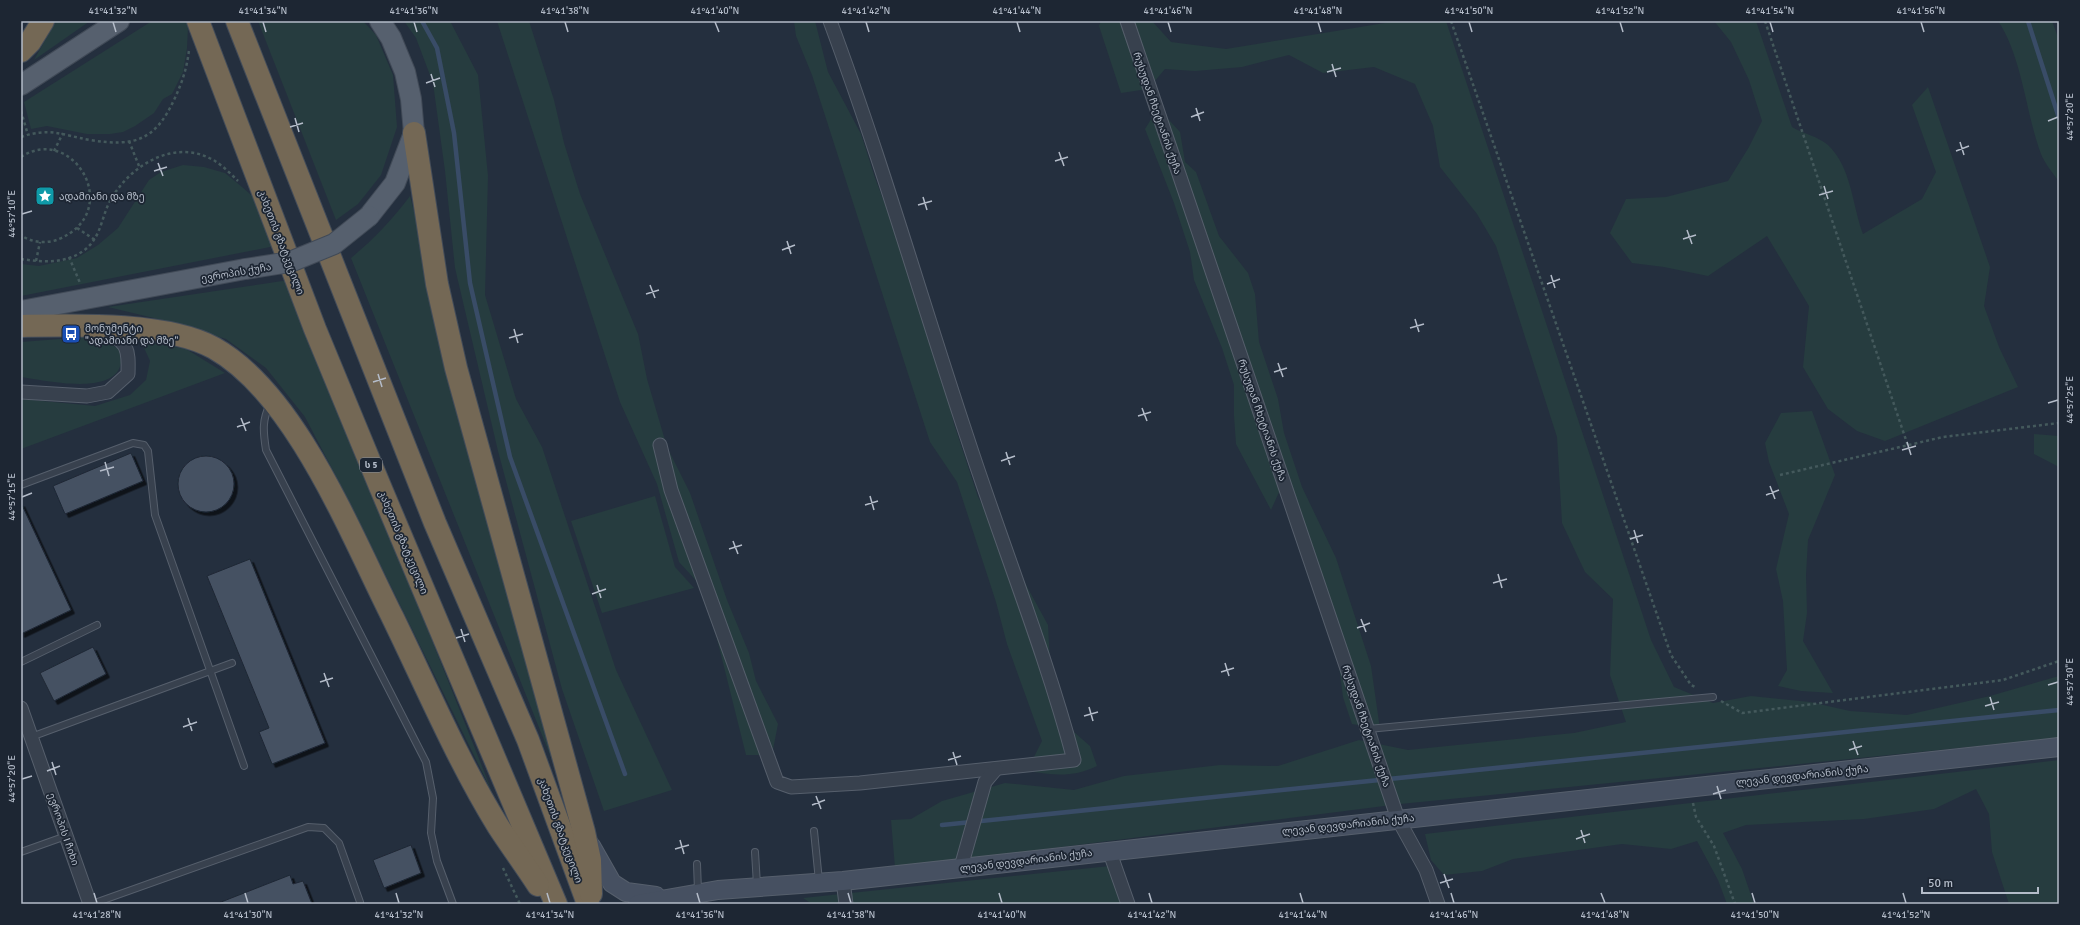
<svg xmlns="http://www.w3.org/2000/svg" width="2080" height="925" viewBox="0 0 2080 925" font-family="Signika,'Noto Sans Georgian',sans-serif">
<style>
.green{fill:#263c3f}
.lines{fill:none;stroke-linecap:round;stroke-linejoin:round}
.stream{stroke:#394c67;stroke-width:4.5}
.building{fill:#455162;stroke:#1f2835;filter:url(#shadow)}
.lane-casing{stroke:#565f6c;stroke-width:8}
.street-casing{stroke:#565f6c;stroke-width:15}
.secondary-casing{stroke:#565f6c;stroke-width:20}
.primary-casing{stroke:#414a57;stroke-width:22}
.highway-casing{stroke:#434c59;stroke-width:24}
.path{stroke:#44595c;stroke-width:2.5;stroke-dasharray:3 3;stroke-linecap:butt}
.lane{stroke:#38414e;stroke-width:6}
.street{stroke:#38414e;stroke-width:13}
.secondary{stroke:#465061;stroke-width:18}
.primary{stroke:#56606e;stroke-width:20}
.highway{stroke:#746855;stroke-width:22}
.primary-bridge-casing{stroke:#414a57;stroke-width:22;stroke-linecap:butt}
.primary-bridge{stroke:#56606e;stroke-width:20}
.ticks{fill:none;stroke:#b4bcc9;stroke-width:1.5}
.labels{text-anchor:middle;stroke-width:3.5;stroke-linejoin:round;paint-order:stroke}
.shield{fill:#1d2633;stroke:#878f9c;stroke-width:1}
.shield-label{font-size:9px;font-weight:bold;fill:#b4bcc9}
.street-label{font-size:10px;fill:#b4bcc9;stroke:#1d2633}
.poi-label{font-size:10px;fill:#b4bcc9;stroke:#1d2633;text-anchor:start}
.neatline{fill:none;stroke:#b4bcc9;stroke-width:1.5}
.ticks-label{font-size:10px;text-anchor:middle;fill:#b4bcc9}
</style>
<defs>
<filter id="shadow"><feDropShadow dx="3.5" dy="3.5" stdDeviation="0" flood-color="#0009"/></filter>
</defs>
<rect width="100%" height="100%" fill="#242f3e"/>
<g class="green">
<path d="M56 21H90L34 60Z"/>
<path d="M152 21H186L188 27 187 48 183 72 172 94 163 99 154 113 135 126 123 132 110 134H87L47 126 31 129 24 102Z"/>
<path d="M258 21H363L376 35 393 75 397 127 381 175 358 204 336 220Z"/>
<path d="M404 21H450L478 75 488 176 485 295 516 399 542 447 616 670 672 790 604 811 562 689 498 451 455 268 445 171 433 83 416 38Z"/>
<path d="M497 21H529L554 100 564 143 580 194 638 334 647 379 667 447 690 493 727 600 749 653 756 681 778 724 772 755H746L712 619 702 587 679 562 657 484 620 402Z"/>
<path d="M794 21H815L828 72 861 134 875 178 923 304 934 338 954 424 978 497 1048 625 1050 662 1065 710 1074 732 1090 746 1097 766C1072 778 1054 775 1027 771L1042 741 1007 644 996 602 957 482 930 442 812 75 796 36Z"/>
<path d="M1101 21H1152L1171 42 1226 49 1397 21H1446L1651 640 1674 687 1713 703 1751 696 1810 702 1850 711 1907 715 1990 696 2059 676V738L1400 804 895 868 891 820 911 819 942 801 1005 783 1074 790 1124 776 1220 765 1278 766 1359 740 1408 750 1574 733 1626 722 1610 675 1613 599 1585 572 1562 523 1557 437 1496 246 1477 214 1440 167 1433 126 1415 84 1374 67 1323 73 1289 55 1242 67 1195 71 1165 69 1148 89 1121 93 1099 26Z"/>
<path d="M1714 21H1756L1792 127C1802 133 1819 137 1828 145 1852 168 1852 205 1863 234L1922 199 1936 172 1912 105 1928 87 1990 267 1984 306 1999 347 2018 387 1885 441 1857 431 1828 409 1803 367 1809 306 1767 236 1708 276 1664 267 1632 263 1610 233 1626 199 1666 197 1728 181 1749 147 1762 121 1749 80 1731 42Z"/>
<path d="M1998 21H2052L2059 40V182C2053 173 2045 164 2041 154 2026 114 2022 56 1998 21Z"/>
<path d="M1158 108 1180 132 1185 162 1196 172 1219 236 1248 273 1255 294 1259 342 1278 399 1284 433 1302 487 1336 558 1371 666 1380 729 1352 724 1343 697 1337 650 1280 490 1271 510 1236 444 1234 416V385L1222 348 1194 280 1190 252 1174 203 1145 129Z"/>
<path d="M183 165 204 167 225 173 242 187 257 200 275 246 21 296V264L39 266 77 258 98 245 118 228 149 180 161 172Z"/>
<path d="M410 196 558 775 351 258C374 239 392 220 410 196Z"/>
<path d="M289 280 493 794 350 503 305 417 266 368 226 339 162 320 108 307Z"/>
<path d="M99 336 120 350C120 354 121 359 121 363 115 397 43 380 21 377V342Z"/>
<path d="M141 341 186 349 225 373 21 449V399L95 406 130 395 146 380 150 361Z"/>
<path d="M1812 411 1835 475 1808 540 1806 575 1807 613 1803 641 1833 693 1801 691 1778 686 1787 670 1783 601 1776 569 1789 514 1769 462 1765 443 1781 413Z"/>
<path d="M2034 434 2059 436V467L2034 454Z"/>
<path d="M655 496 675 567 694 588 602 613 571 521Z"/>
<path d="M2059 760V904H2009L1992 852 1989 814 1976 789 1934 809 1864 819 1746 825 1723 833 1742 869 1754 904H1727L1718 880 1697 841 1671 849 1622 844 1513 859 1482 871 1444 875 1431 860 1425 834Z"/>
<path d="M1110 866 1123 904H812L803 898Z"/>
</g>
<g class="lines">
<g class="stream">
<path d="M422 21 437 48 454 133 470 283 510 457 625 774"/>
<path d="M2028 21 2059 118"/>
<path d="M942 825 2059 710"/>
</g>
</g>
<g class="building">
<path d="M131 453 143 481 65 514 53 486Z"/>
<circle cx="206" cy="484" r="28"/>
<path d="M21 503 71 610 21 634Z"/>
<path d="M250 559 325 743 272 764 259 732 269 728 207 576Z"/>
<path d="M93 647 106 674 54 701 40 673Z"/>
<path d="M411 845 421 873 384 888 373 860Z"/>
<path d="M290 875 293 884 303 881 312 904H216Z"/>
</g>
<g class="lines">
<defs>
<g id="lane">
<path d="M270 404C262 420 263 431 266 450L426 762 433 798 431 833 437 861 453 904"/>
<path d="M21 485 133 443 144 445 148 451 155 515 244 766"/>
<path d="M21 662 97 625"/>
<path d="M1368 729 1713 697"/>
<path d="M31 737 232 663"/>
<path d="M814 831 819 881"/>
<path d="M21 852 66 836"/>
<path d="M755 852 757 885"/>
<path d="M697 864 698 891"/>
<path d="M92 904 308 827 324 828 339 843 360 902"/>
</g>
<g id="street">
<path d="M1127 21 1398 819 1426 870 1438 904"/>
<path d="M21 392 87 396 108 392 128 374C129 346 127 345 105 328"/>
<path d="M660 445 671 490 777 782 791 787 860 783 1074 760C1045 651 1002 545 967 437 921 299 881 158 830 21"/>
<path d="M21 708 90 904"/>
<path d="M1109 850 1128 904"/>
<path d="M961 867 985 782 996 769"/>
<path d="M843 881 846 904"/>
</g>
<g id="secondary">
<path d="M591 846 612 883 626 892 656 896"/>
<path d="M638 904 718 890 843 881 2059 747"/>
</g>
<g id="primary">
<path d="M21 85 119 21"/>
<path d="M369 216 395 183 414 133 411 99 405 72 391 38 380 21"/>
<path d="M21 311 245 269"/>
</g>
<g id="highway">
<path d="M198 21 315 329 379 484 556 904"/>
<path d="M237 21 435 523 528 740 588 904"/>
<path d="M21 51 30 42 43 21"/>
<path d="M414 133 437 284 456 368 584 832 590 860 591 894"/>
<path d="M21 326C74 325 168 322 214 348 296 394 351 535 393 618 427 688 458 761 498 826 511 846 525 865 538 885"/>
</g>
</defs>
<use href="#lane" class="lane-casing"/>
<use href="#street" class="street-casing"/>
<use href="#secondary" class="secondary-casing"/>
<use href="#primary" class="primary-casing"/>
<use href="#highway" class="highway-casing"/>
<g class="path">
<path d="M1451 21 1671 655 1691 685 1697 688"/>
<path d="M1765 21 1908 446"/>
<path d="M21 111 28 135"/>
<path d="M21 137C50 127 62 135 90 140 134 147 155 141 174 100 182 83 187 68 189 50"/>
<path d="M129 141 139 166"/>
<path d="M54 151 63 133"/>
<path d="M21 157C73 123 125 211 59 239 48 244 31 243 21 235"/>
<path d="M77 228 95 240"/>
<path d="M69 257 80 283"/>
<path d="M21 259C42 262 65 264 83 251 101 239 101 218 110 201 130 165 175 137 215 161 223 166 231 174 238 181"/>
<path d="M36 261 40 242"/>
<path d="M1780 475 1943 437 2059 423"/>
<path d="M1721 701 1742 713 2003 680 2059 661"/>
<path d="M1693 803 1696 817 1714 846 1735 904"/>
<path d="M503 868 520 904"/>
</g>
<use href="#lane" class="lane"/>
<use href="#street" class="street"/>
<use href="#secondary" class="secondary"/>
<use href="#primary" class="primary"/>
<use href="#highway" class="highway"/>
<defs>
<path id="primary-bridge" d="M245 269 290 262 334 244 369 216"/>
</defs>
<use href="#primary-bridge" class="primary-bridge-casing"/>
<use href="#primary-bridge" class="primary-bridge"/>
</g>
<path class="ticks" d="M113 22 116 32M263 22 266 32M414 22 417 32M565 22 568 32M715 22 719 32M866 22 869 32M1017 22 1020 32M1168 22 1171 32M1318 22 1321 32M1469 22 1472 32M1620 22 1623 32M1770 22 1773 32M1921 22 1924 32M1332 64 1336 77M1327 72 1341 68M431 74 435 87M426 83 440 78M1196 108 1200 121M1191 117 1204 112M295 118 299 132M2048 121 2058 117M290 127 303 123M1960 142 1964 155M1956 151 1969 146M1059 152 1064 166M1055 161 1068 157M158 163 163 176M154 171 167 167M1824 186 1828 199M1819 195 1833 191M923 197 927 210M918 205 932 201M22 214 32 211M1687 230 1692 244M1683 239 1696 235M787 241 791 254M782 250 795 245M1551 275 1555 288M1547 284 1560 279M650 285 655 298M646 294 659 290M1415 319 1419 332M1410 328 1424 324M514 329 518 343M509 338 523 334M1278 363 1283 377M1274 372 1287 368M378 374 382 387M373 382 386 378M2048 403 2058 400M1142 408 1147 421M1138 416 1151 412M241 418 246 431M237 427 250 422M1907 442 1911 455M1902 450 1916 446M1006 452 1010 465M1001 461 1015 456M105 462 109 476M100 471 114 467M1770 486 1775 499M1766 495 1779 490M870 496 874 510M22 497 32 493M865 505 878 501M1634 530 1638 543M1630 539 1643 535M733 541 738 554M729 549 742 545M1498 574 1502 588M1493 583 1507 579M597 585 601 598M592 594 606 589M1361 619 1366 632M1357 628 1370 623M461 629 465 642M456 638 469 634M1225 663 1229 676M1221 672 1234 668M324 673 329 687M320 682 333 678M2048 685 2058 682M1990 697 1994 710M1985 706 1999 702M1089 707 1093 721M1084 716 1098 712M188 718 192 731M183 727 197 722M1853 741 1858 755M1849 750 1862 746M953 752 957 765M948 760 961 756M52 762 56 775M47 771 60 766M22 779 32 776M1717 786 1721 799M1713 794 1726 790M816 796 821 809M812 805 825 800M1581 830 1585 843M1576 839 1590 834M680 840 684 854M675 849 689 845M1444 874 1449 888M1440 883 1453 879M94 893 97 903M245 893 248 903M396 893 399 903M547 893 550 903M697 893 700 903M848 893 851 903M999 893 1002 903M1149 893 1152 903M1300 893 1303 903M1451 893 1454 903M1601 893 1605 903M1752 893 1755 903M1903 893 1906 903"/>
<defs>
<symbol id="sight-square" viewBox="-11 -11 22 22"><rect x="-9" y="-9" width="18" height="18" rx="4" fill="#0f9aa8" stroke="#1d2633"/><path d="M0-6L1.8-2.2L6-1.7L2.9 1.2L3.7 5.4L0 3.3L-3.7 5.4L-2.9 1.2L-6-1.7L-1.8-2.2Z" fill="#fff"/></symbol>
<symbol id="bus-square" viewBox="-11 -11 22 22"><rect x="-9" y="-9" width="18" height="18" rx="4" fill="#1a4fb4" stroke="#1d2633"/><path d="M-5-6H5V4H4V6H2V4H-2V6H-4V4H-5ZM-3.5-4V0h7V-4ZM-3.5 1.2v1.5H-2V1.2ZM2 1.2v1.5H3.5V1.2Z" fill="#fff"/></symbol>
</defs>
<g fill-rule="evenodd">
<use href="#sight-square" x="34" y="185" width="22" height="22"/>
<use href="#bus-square" x="60" y="323" width="22" height="22"/>
</g>
<g class="labels">
<rect class="shield" x="360" y="458" width="22" height="14" rx="3"/>
<g class="shield-label">
<text x="371" y="468">ს 5</text>
</g>
<g class="street-label">
<text transform="translate(1158 113) rotate(71)" y="4">რუსუდან ჩხეტიანის ქუჩა</text>
<text transform="translate(282 242) rotate(69)" y="4">კახეთის გზატკეცილი</text>
<text transform="translate(236 272) rotate(-10)" y="4">ევროპის ქუჩა</text>
<text transform="translate(1263 420) rotate(71)" y="4">რუსუდან ჩხეტიანის ქუჩა</text>
<text transform="translate(404 542) rotate(67)" y="4">კახეთის გზატკეცილი</text>
<text transform="translate(1367 726) rotate(71)" y="4">რუსუდან ჩხეტიანის ქუჩა</text>
<text transform="translate(1802 775) rotate(-6)" y="4">ლევან დევდარიანის ქუჩა</text>
<text transform="translate(1348 824) rotate(-6)" y="4">ლევან დევდარიანის ქუჩა</text>
<text transform="translate(64 829) rotate(71)" y="4">ევროპის I ჩიხი</text>
<text transform="translate(561 830) rotate(70)" y="4">კახეთის გზატკეცილი</text>
<text transform="translate(1026 860) rotate(-7)" y="4">ლევან დევდარიანის ქუჩა</text>
</g>
<g class="poi-label">
<text x="59" y="200">ადამიანი და მზე</text>
<text x="85" y="332">მონუმენტი<tspan x="85" dy="12">"ადამიანი და მზე"</tspan></text>
</g>
</g>
<rect width="2080" height="925" fill="none" stroke="#1d2633" stroke-width="44"/>
<path d="M1922 887v6h116v-6" fill="none" stroke="#b4bcc9" stroke-width="2"/>
<text x="1928" y="887" font-size="12" fill="#b4bcc9" stroke="#1d2633" stroke-width="3" paint-order="stroke">50 m</text>
<rect x="22" y="22" width="2036" height="881" class="neatline"/>
<g class="ticks-label">
<text x="113" y="14">41°41'32"N</text>
<text x="263" y="14">41°41'34"N</text>
<text x="414" y="14">41°41'36"N</text>
<text x="565" y="14">41°41'38"N</text>
<text x="715" y="14">41°41'40"N</text>
<text x="866" y="14">41°41'42"N</text>
<text x="1017" y="14">41°41'44"N</text>
<text x="1168" y="14">41°41'46"N</text>
<text x="1318" y="14">41°41'48"N</text>
<text x="1469" y="14">41°41'50"N</text>
<text x="1620" y="14">41°41'52"N</text>
<text x="1770" y="14">41°41'54"N</text>
<text x="1921" y="14">41°41'56"N</text>
<text transform="translate(2069 117) rotate(-90)" y="4">44°57'20"E</text>
<text transform="translate(11 214) rotate(-90)" y="4">44°57'10"E</text>
<text transform="translate(2069 400) rotate(-90)" y="4">44°57'25"E</text>
<text transform="translate(11 497) rotate(-90)" y="4">44°57'15"E</text>
<text transform="translate(2069 682) rotate(-90)" y="4">44°57'30"E</text>
<text transform="translate(11 779) rotate(-90)" y="4">44°57'20"E</text>
<text x="97" y="918">41°41'28"N</text>
<text x="248" y="918">41°41'30"N</text>
<text x="399" y="918">41°41'32"N</text>
<text x="550" y="918">41°41'34"N</text>
<text x="700" y="918">41°41'36"N</text>
<text x="851" y="918">41°41'38"N</text>
<text x="1002" y="918">41°41'40"N</text>
<text x="1152" y="918">41°41'42"N</text>
<text x="1303" y="918">41°41'44"N</text>
<text x="1454" y="918">41°41'46"N</text>
<text x="1605" y="918">41°41'48"N</text>
<text x="1755" y="918">41°41'50"N</text>
<text x="1906" y="918">41°41'52"N</text>
</g>
</svg>
